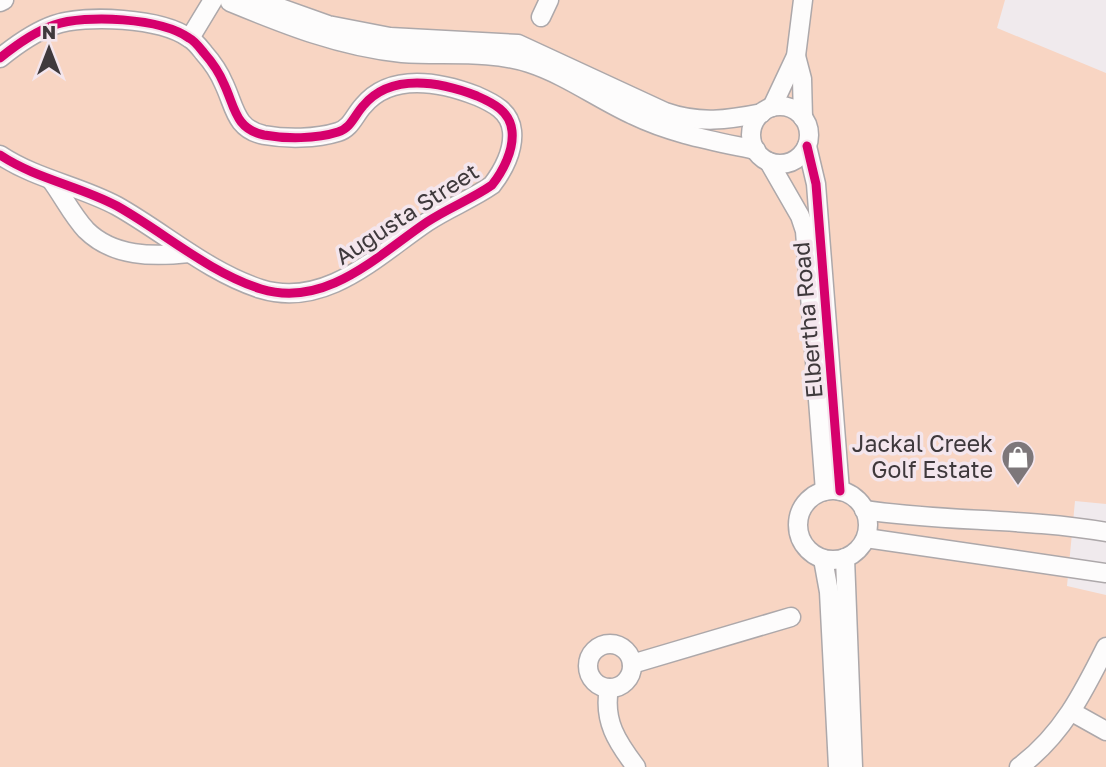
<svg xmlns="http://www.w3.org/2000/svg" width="1106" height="767" viewBox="0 0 1106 767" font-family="'Golos Text',sans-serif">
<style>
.green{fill:#f8d5c3}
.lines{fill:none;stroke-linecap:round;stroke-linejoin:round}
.minor-casing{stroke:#ada8aa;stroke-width:21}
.minor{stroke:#fdfcfc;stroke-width:18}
.cycleway-casing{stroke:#f4e6ed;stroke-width:13}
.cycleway{stroke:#d6006c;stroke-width:9}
.labels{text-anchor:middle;stroke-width:7;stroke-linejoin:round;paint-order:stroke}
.street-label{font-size:23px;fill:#3f393c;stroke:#f4e6ed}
.poi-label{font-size:23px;fill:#3f393c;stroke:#f4e6ed;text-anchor:end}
</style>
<rect width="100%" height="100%" fill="#f0eaed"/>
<path class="green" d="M0 0H1005L997 28 1106 73V504L1075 501 1067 586 1106 595V767H0Z"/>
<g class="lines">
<defs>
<g id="minor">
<path d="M258 0 328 25 390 37 518 44 665 112C699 124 728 120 762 113"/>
<path d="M0 2 4 0"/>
<path d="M230 2C286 25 341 47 402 53 443 56 489 50 529 63 566 75 598 99 633 115 672 134 714 141 756 150"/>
<path d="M541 17 549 0"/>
<path d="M190 38 213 0"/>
<path d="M796 56 802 79 803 118"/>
<path d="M0 58C16 45 34 32 54 25 86 14 161 18 189 38 195 41 200 48 204 53 212 62 219 72 224 84 235 107 235 129 264 135 286 139 316 139 338 132 351 128 354 116 363 106 391 72 441 82 477 96 493 103 510 111 512 131 514 150 503 171 492 185 472 199 448 208 427 222 378 255 326 309 261 289 208 272 165 233 117 206 80 186 36 179 0 155"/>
<circle cx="780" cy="135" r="29"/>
<path d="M772 107 796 56 803 0"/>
<path d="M807 146 816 184 840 491"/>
<path d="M769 162 800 216 805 231 825 491"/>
<path d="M51 180C63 196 72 215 86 230 113 257 153 257 189 253"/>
<circle cx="833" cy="525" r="35"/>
<path d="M864 510C944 522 1026 518 1106 532"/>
<path d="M866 538 1106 573"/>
<path d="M845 558 853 767"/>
<path d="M823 559 829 592 838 767"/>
<circle cx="610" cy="666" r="22"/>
<path d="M632 664 791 617"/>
<path d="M609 688C603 721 617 742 636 767"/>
<path d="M1072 712 1106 731"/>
<path d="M1019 767C1062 735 1083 693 1106 647"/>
</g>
</defs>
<use href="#minor" class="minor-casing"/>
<use href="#minor" class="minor"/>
<defs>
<g id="cycleway">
<path d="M0 58C16 45 34 32 54 25 86 14 161 18 189 38 195 41 200 48 204 53 212 62 219 72 224 84 235 107 235 129 264 135 286 139 316 139 338 132 351 128 354 116 363 106 391 72 441 82 477 96 493 103 510 111 512 131 514 150 503 171 492 185 472 199 448 208 427 222 378 255 326 309 261 289 208 272 165 233 117 206 80 186 36 179 0 155"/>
<path d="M807 146 816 184 840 491"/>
</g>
</defs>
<use href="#cycleway" class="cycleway-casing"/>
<use href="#cycleway" class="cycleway"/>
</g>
<defs>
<symbol id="shop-pin" viewBox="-11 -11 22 30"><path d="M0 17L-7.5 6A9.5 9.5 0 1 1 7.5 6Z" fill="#7d777a" stroke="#f4e6ed"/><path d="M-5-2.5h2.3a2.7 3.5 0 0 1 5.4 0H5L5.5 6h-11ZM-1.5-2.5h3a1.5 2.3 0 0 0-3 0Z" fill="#fff"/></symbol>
</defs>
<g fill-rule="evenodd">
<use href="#shop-pin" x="999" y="438" width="38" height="52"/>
</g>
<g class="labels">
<g class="street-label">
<text transform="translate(407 214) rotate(-33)" y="8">Augusta Street</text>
<text transform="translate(808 320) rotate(-95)" y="8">Elbertha Road</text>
</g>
<g class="poi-label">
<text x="993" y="452">Jackal Creek<tspan x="993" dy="26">Golf Estate</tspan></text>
</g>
</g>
<g transform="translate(49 49)" stroke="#f4e6ed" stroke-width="5" paint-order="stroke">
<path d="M0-5L12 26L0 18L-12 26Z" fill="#3f393c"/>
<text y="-10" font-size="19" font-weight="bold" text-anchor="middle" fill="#3f393c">N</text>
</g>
</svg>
